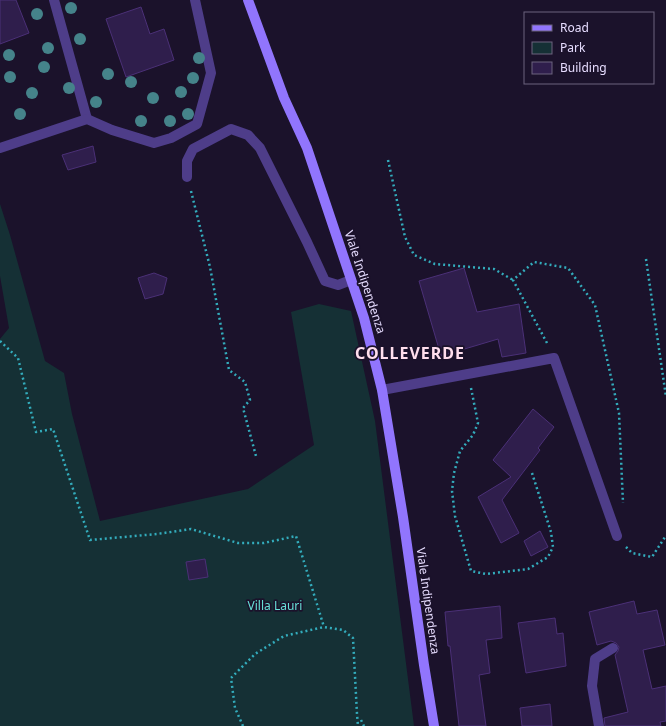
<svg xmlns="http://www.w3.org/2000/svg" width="666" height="726" viewBox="0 0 666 726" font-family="'Noto Sans',sans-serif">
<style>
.green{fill:#153035}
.building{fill:#2f1e4c;stroke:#4b3077}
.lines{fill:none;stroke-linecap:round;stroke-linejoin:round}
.path{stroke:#33acbc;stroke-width:2.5;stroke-dasharray:2 3;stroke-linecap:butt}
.lane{stroke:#4e3d89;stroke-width:10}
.street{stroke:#4e3d89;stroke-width:10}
.secondary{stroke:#9175fd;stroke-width:10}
.tree{fill:#45838a}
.labels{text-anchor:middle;stroke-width:3.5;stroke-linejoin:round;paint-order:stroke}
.street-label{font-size:12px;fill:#e6dcfe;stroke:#1b122b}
.park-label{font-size:12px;fill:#67dfd7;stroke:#1b122b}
.district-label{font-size:16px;font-weight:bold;letter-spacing:1px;fill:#ffdeed;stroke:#1b122b}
</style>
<rect width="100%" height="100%" fill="#1b122b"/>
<path class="green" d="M0 204 10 235 45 361 64 373 72 414 100 521 248 489 314 445 291 312 319 304 351 311 375 421 414 726H0V339L9 328 0 276Z"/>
<g class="building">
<path d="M0 0H16L29 33 0 44Z"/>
<path d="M141 7 150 34 164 29 174 60 126 77 106 19Z"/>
<path d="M93 146 96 162 68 170 62 155Z"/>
<path d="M464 268 477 312 519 304 526 353 502 357 498 339 441 356 419 281Z"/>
<path d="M154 273 167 278 163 294 145 299 138 278Z"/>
<path d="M533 409 554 427 538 448 540 450 502 500 519 533 501 543 478 497 511 477 493 460Z"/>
<path d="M540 531 548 547 531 556 524 541Z"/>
<path d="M205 559 208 577 189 580 186 562Z"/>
<path d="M634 601 637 614 657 610 665 645 643 650 652 689 666 686V721L660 722 661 726H605L604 718 628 712 615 655 618 651 619 647 616 643 611 641 597 645 589 612Z"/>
<path d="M500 606 502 638 486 640 490 673 479 675 486 726H459L450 646H448L445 612Z"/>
<path d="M555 618 557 634 563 633 566 666 526 673 518 623Z"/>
<path d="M550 704 552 726H522L520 708Z"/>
</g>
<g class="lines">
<g class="path">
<path d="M388 160 405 237 414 255 435 264 494 269 513 280"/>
<path d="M191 191 210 267 229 370 245 382 250 400 243 408 256 456"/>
<path d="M646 259 666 397"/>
<path d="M0 341 18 358 36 432 53 429 90 540 157 534 191 529 238 543H264L296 536 324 627"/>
<path d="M547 343 513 280 534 262 568 268 595 305 619 413 623 503"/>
<path d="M471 388 478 423 473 435 460 451 454 473 452 491 455 516 471 571 486 574 528 569 548 557 553 547 551 532 532 473"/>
<path d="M626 547 632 553 652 557 665 537 666 535"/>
<path d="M361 720 364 726"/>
<path d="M243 726 235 708 231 678 255 654 284 636 324 627 343 630 353 638 357 714 358 726"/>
</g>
<g class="lane">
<path d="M187 177V161L193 149 231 129 248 135 260 148 307 242 325 281 338 285 351 280"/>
<path d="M382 390 554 358 617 536"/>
</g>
<g class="street">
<path d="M54 0 87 119"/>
<path d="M0 148 87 119 112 130 154 143 171 138 197 124 211 73 195 0"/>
<path d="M599 726 592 686 595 659 613 648"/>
</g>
<path class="secondary" d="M248 0 284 98 307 148 364 318 382 390 403 517 424 665 434 726"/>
</g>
<g class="tree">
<circle cx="71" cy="8" r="6"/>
<circle cx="37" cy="14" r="6"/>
<circle cx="80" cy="39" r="6"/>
<circle cx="48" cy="48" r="6"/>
<circle cx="9" cy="55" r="6"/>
<circle cx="199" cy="58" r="6"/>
<circle cx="44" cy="67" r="6"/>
<circle cx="108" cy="74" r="6"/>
<circle cx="10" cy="77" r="6"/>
<circle cx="193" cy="78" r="6"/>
<circle cx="131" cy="82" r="6"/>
<circle cx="69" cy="88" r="6"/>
<circle cx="181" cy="92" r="6"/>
<circle cx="32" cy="93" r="6"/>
<circle cx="153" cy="98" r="6"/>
<circle cx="96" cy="102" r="6"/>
<circle cx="20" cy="114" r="6"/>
<circle cx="188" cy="114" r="6"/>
<circle cx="141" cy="121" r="6"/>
<circle cx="170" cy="121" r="6"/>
</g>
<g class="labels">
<g class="street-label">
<text transform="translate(365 282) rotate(72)" y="4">Viale Indipendenza</text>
<text transform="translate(428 601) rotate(82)" y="4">Viale Indipendenza</text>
</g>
<g class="park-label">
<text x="275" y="610">Villa Lauri</text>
</g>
<g class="district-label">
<text x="410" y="359">COLLEVERDE</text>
</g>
</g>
<rect x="524" y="12" width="130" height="72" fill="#1b122b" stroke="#6c637f"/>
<rect x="532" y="25" width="20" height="6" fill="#9175fd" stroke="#6c637f"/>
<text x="560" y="32" font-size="12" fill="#e6dcfe">Road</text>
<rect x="532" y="42" width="20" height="12" fill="#153035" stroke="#6c637f"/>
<text x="560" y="52" font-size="12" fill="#e6dcfe">Park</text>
<rect x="532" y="62" width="20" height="12" fill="#2f1e4c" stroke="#6c637f"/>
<text x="560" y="72" font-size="12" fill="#e6dcfe">Building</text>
</svg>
